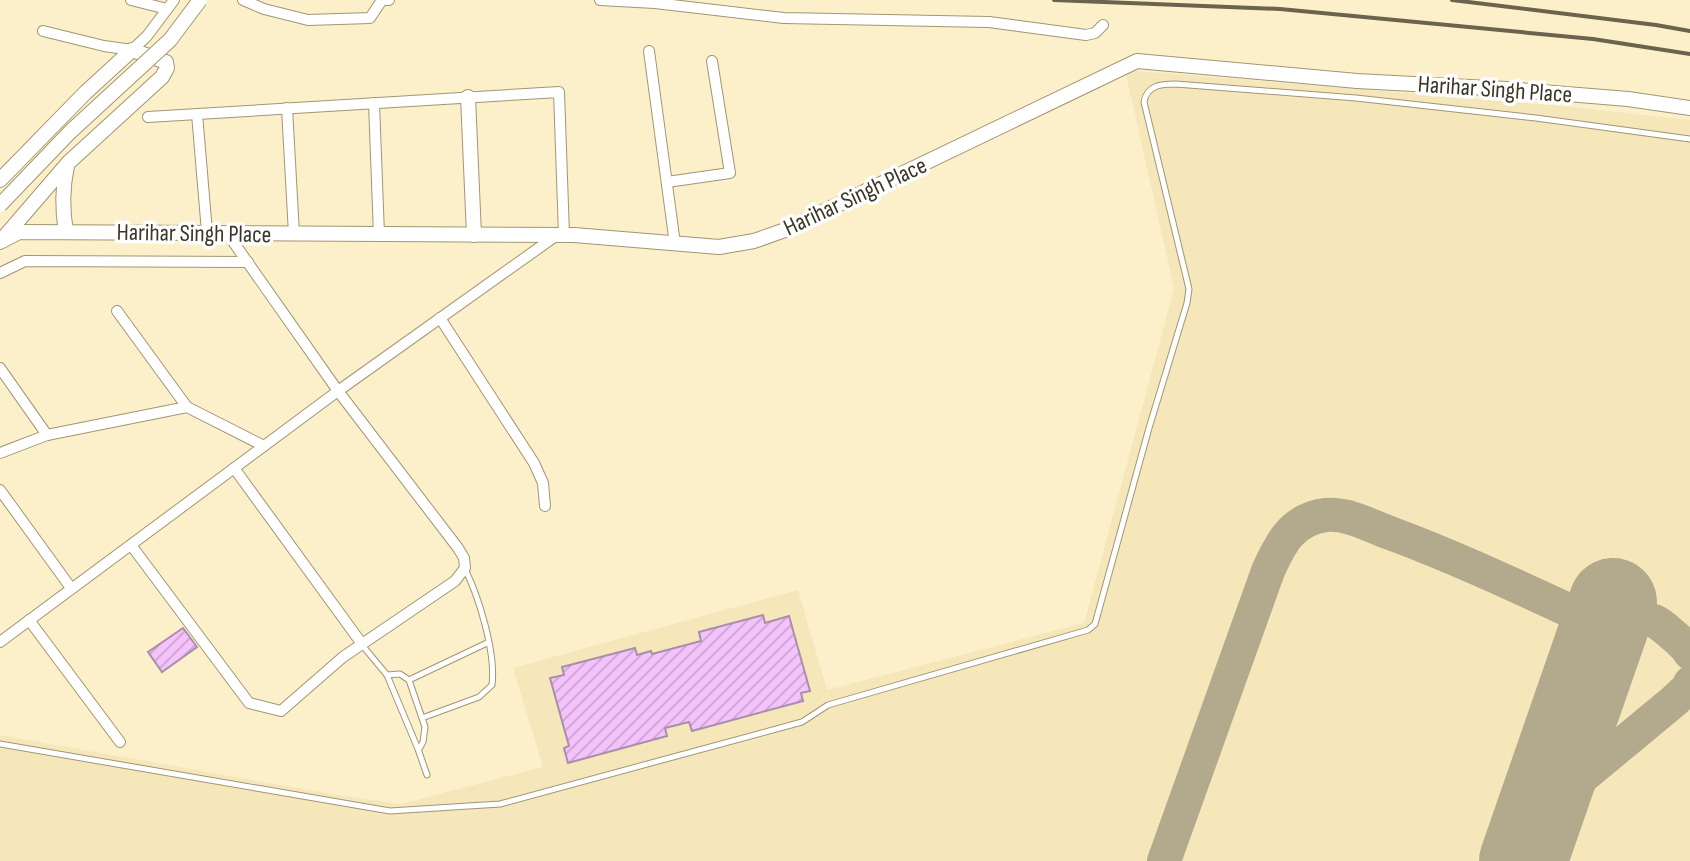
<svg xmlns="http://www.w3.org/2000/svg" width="1690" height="861" viewBox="0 0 1690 861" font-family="'Sofia Sans Condensed',sans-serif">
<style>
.built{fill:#f5e7ba}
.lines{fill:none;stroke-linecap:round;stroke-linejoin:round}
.taxiway{stroke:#b3aa8d;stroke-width:34}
.runway{stroke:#b3aa8d;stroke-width:88}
.building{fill:url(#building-hatch);stroke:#a88fac;stroke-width:2}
.lane-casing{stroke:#a19673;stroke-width:7}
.street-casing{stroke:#a19673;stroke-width:12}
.secondary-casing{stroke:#a19673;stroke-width:16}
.lane{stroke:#fff;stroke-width:5}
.street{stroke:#fff;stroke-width:10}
.secondary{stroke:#fff;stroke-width:14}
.rail{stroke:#6a644f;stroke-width:4}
.secondary-bridge-casing{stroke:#a19673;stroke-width:16;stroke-linecap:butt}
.secondary-bridge{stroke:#fff;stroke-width:14}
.labels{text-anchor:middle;stroke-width:7;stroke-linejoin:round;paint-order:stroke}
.street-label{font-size:24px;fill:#3b3728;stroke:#fefefe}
</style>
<defs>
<pattern id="building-hatch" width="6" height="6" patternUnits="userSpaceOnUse" patternTransform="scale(2)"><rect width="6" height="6" fill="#f4c3fb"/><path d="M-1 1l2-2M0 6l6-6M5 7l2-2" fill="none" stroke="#d2a8d7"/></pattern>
</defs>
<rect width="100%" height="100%" fill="#fcf0cb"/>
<path class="built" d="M1125 70 1563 106 1690 120V861H0V735L331 794 401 804 543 767 513 668 798 590 827 690 1084 623 1174 289Z"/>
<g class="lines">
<g class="taxiway">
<path d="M1569 729C1566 709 1560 675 1568 656 1581 629 1626 611 1654 621 1661 624 1667 630 1674 636 1680 641 1686 646 1690 653"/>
<path d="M1534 830 1569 788 1674 701 1688 688 1690 683"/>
<path d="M1164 861 1268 571C1280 544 1292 519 1326 515 1348 513 1370 526 1390 533 1463 560 1533 594 1603 626"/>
</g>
<path class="runway" d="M1523 861 1613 602"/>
</g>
<g class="building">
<path d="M763 615 765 623 789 616 810 691 801 693 803 701 692 731 689 722 665 728 667 736 568 763 564 748 569 746 550 678 564 675 562 667 635 648 637 655 651 651 652 654 701 641 699 632Z"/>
<path d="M183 628 197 647 162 672 148 652Z"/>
</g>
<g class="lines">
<defs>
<g id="lane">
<path d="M362 645 387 675 418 749 427 775"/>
<path d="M387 675 400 674 409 680 425 727 423 742 419 749"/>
<path d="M409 680 487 643"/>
<path d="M422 718 479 697 492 685C496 653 479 597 465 569"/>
<path d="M0 744 390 811 500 804 802 722 828 705 1088 630 1095 624 1149 428 1187 303 1189 289 1144 102C1147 85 1161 84 1176 84L1356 98 1536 118 1690 139"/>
</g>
<g id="street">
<path d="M131 0 167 9"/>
<path d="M243 0 264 9 308 20 370 18 382 0H389"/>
<path d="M600 0 655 3 784 18 989 22 1086 35 1095 33 1103 25"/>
<path d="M43 31 104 46 132 50 147 36 174 0"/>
<path d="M649 51 675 244"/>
<path d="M374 103 379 235"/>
<path d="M287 108 294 234"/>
<path d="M197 114 207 232"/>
<path d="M148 117 559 92 564 235"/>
<path d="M667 182 730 173 712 61"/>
<path d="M227 233 338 391 557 235"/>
<path d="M0 273 25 261 248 262"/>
<path d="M117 311 187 407"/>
<path d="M440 318 534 463 543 483 545 506"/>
<path d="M0 368 47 435 0 453"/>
<path d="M47 435 187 407 264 446"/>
<path d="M234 468 362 644"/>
<path d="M0 490 71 588"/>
<path d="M29 620 120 742"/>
<path d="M0 642 338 391 458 548 464 558 465 568 455 581 343 657 281 711 249 703 131 545"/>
</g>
<g id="secondary">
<path d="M468 97 474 235"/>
<path d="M0 180 85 93 132 50 166 62 167 68 162 77 68 163 6 235"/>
<path d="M66 232C62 209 62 189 67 166"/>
<path d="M0 242 19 232 574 235 719 247 754 241 785 230 1137 61 1357 81 1507 89 1628 99 1690 108"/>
</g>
</defs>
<use href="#lane" class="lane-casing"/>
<use href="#street" class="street-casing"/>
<use href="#secondary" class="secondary-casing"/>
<use href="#lane" class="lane"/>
<use href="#street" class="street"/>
<use href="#secondary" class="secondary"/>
<g class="rail">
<path d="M1054 0 1280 9 1593 39 1690 54"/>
<path d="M1452 0 1656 25 1690 31"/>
</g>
<defs>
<path id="secondary-bridge" d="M0 205 70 132 170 40 200 0"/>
</defs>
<use href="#secondary-bridge" class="secondary-bridge-casing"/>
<use href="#secondary-bridge" class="secondary-bridge"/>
</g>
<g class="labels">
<g class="street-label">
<text transform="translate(1495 89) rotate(4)" y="8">Harihar Singh Place</text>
<text transform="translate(855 196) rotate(-25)" y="8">Harihar Singh Place</text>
<text transform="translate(194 233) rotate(1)" y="8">Harihar Singh Place</text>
</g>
</g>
</svg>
